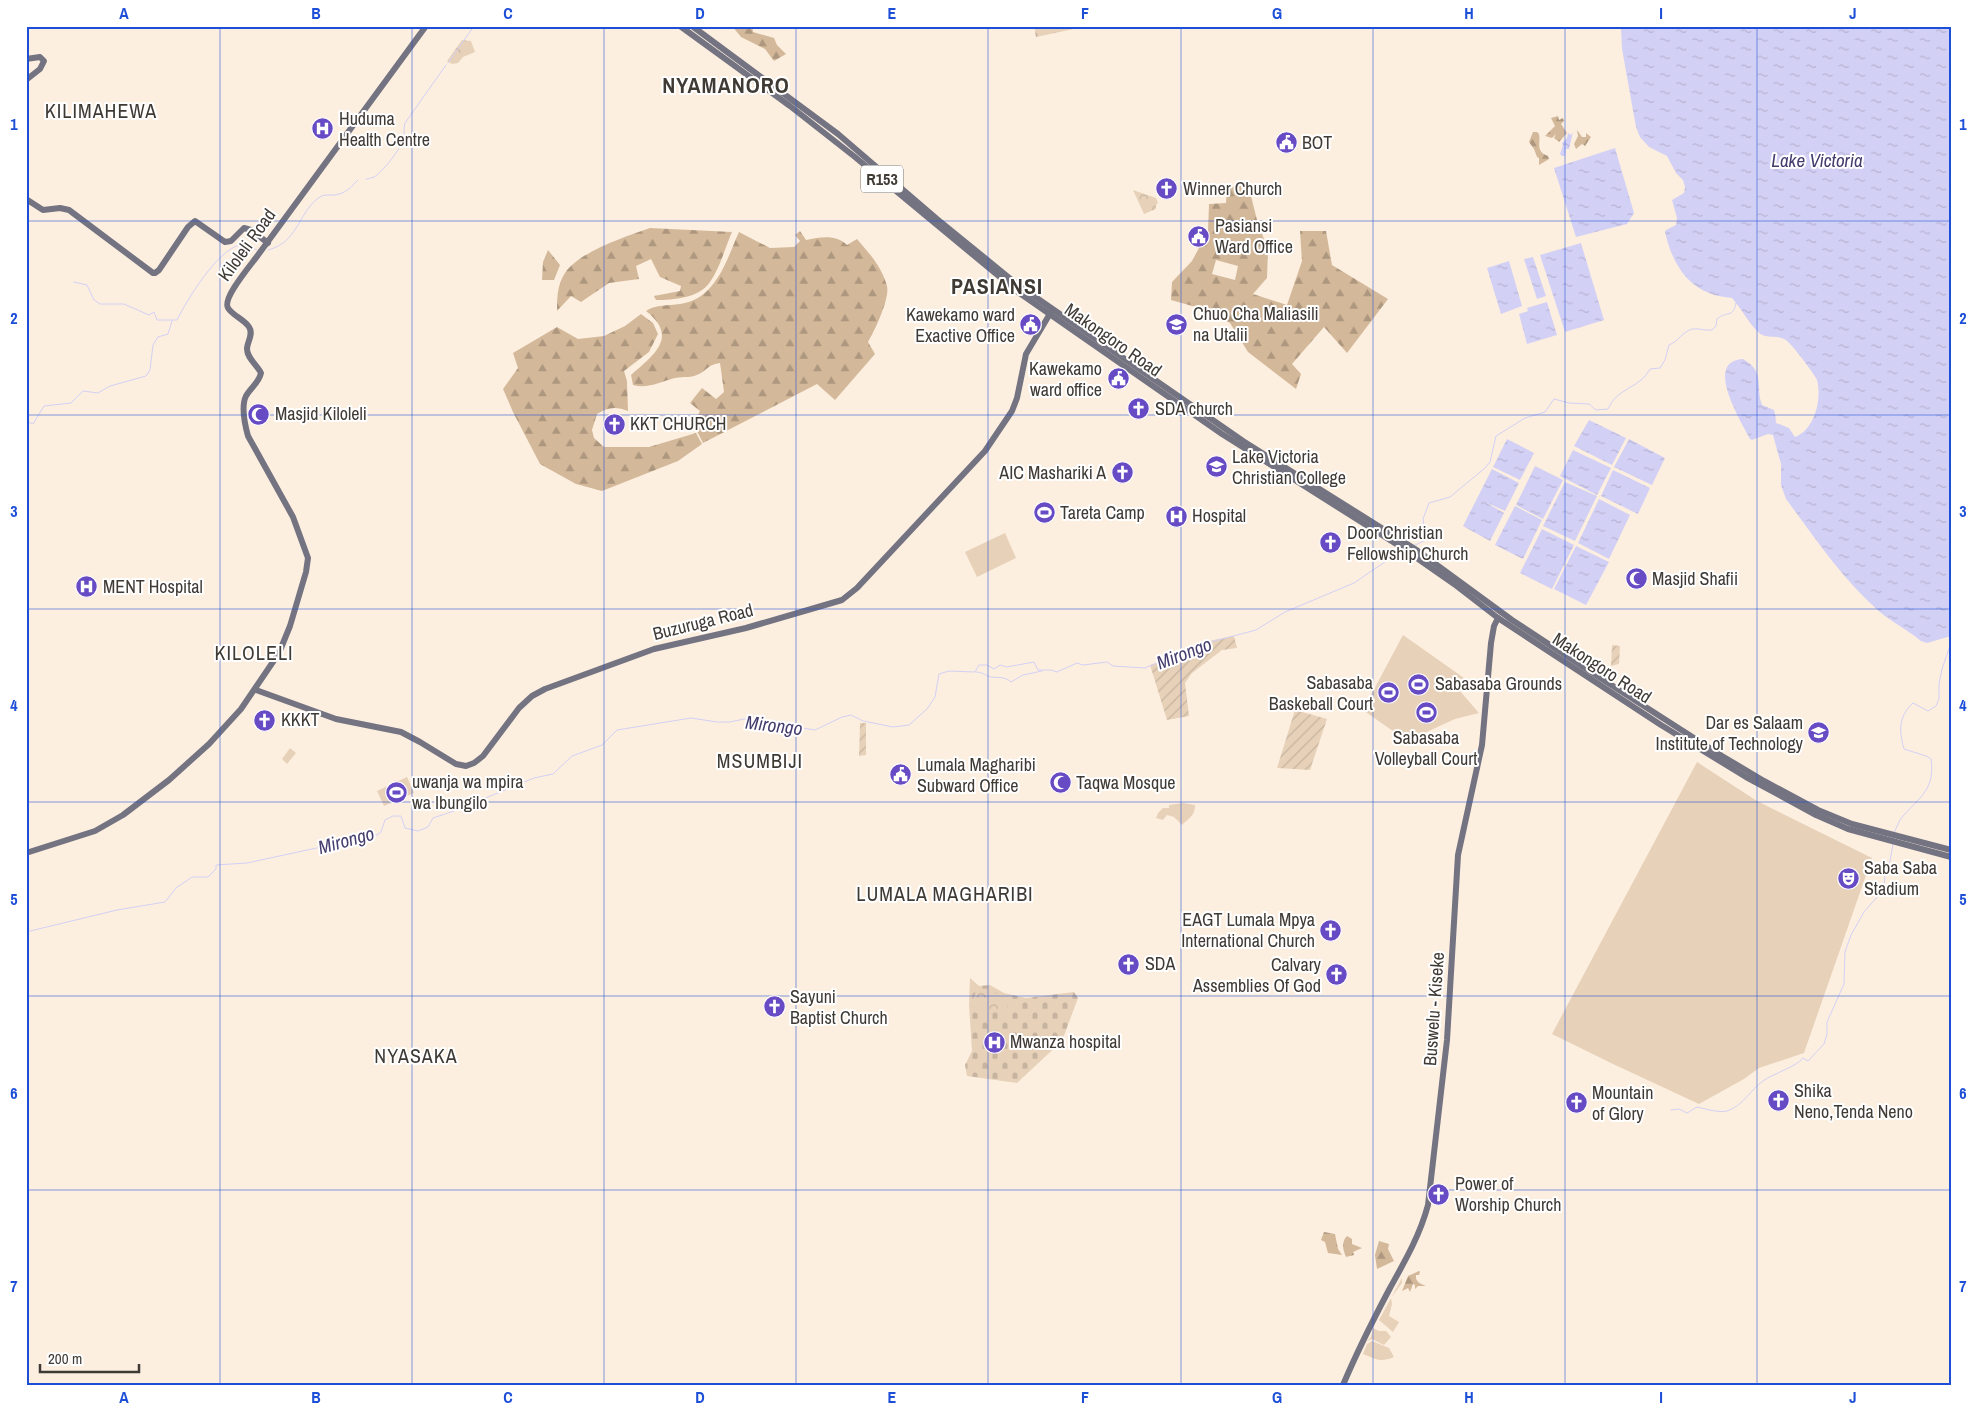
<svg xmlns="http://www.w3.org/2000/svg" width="1977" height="1411" viewBox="0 0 1977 1411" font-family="'Archivo Narrow',sans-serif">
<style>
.grass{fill:#e7d1b9}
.forest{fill:url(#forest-firs);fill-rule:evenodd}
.cemetery{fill:url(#cemetery-stones)}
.park{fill:url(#park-crowns)}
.garden{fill:url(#garden-furrows)}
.water{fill:url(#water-ripples)}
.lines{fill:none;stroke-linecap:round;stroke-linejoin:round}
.stream{stroke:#d3d0f5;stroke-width:1}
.major{stroke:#747381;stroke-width:6}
.grid{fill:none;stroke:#1d4ed8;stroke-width:1;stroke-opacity:0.55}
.labels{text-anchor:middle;stroke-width:4;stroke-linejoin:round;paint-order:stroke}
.shield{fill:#fff;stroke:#797571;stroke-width:1}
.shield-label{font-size:16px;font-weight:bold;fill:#3f3a34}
.poi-label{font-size:18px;fill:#3f3a34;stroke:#fff;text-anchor:start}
.street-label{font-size:18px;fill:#3f3a34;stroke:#fff}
.water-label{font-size:19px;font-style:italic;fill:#443d6e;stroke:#fff}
.quarter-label{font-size:20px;letter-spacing:1px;fill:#3f3a34;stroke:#fff}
.district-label{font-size:22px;font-weight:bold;letter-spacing:1px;fill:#3f3a34;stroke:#fff}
.neatline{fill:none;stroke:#1d4ed8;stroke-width:2}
.grid-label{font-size:16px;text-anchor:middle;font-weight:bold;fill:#1d4ed8}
</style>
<defs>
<pattern id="forest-firs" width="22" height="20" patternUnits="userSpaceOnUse" patternTransform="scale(1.25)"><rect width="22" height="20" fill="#d4b89a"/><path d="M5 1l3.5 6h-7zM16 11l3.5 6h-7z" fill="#ad977e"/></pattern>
<pattern id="cemetery-stones" width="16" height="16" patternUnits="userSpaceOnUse" patternTransform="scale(1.25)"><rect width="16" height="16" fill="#e7d1b9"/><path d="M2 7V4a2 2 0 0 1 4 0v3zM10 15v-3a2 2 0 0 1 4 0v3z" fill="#c7b4a0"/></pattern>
<pattern id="park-crowns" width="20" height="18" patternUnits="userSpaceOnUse" patternTransform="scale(1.25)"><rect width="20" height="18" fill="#e7d1b9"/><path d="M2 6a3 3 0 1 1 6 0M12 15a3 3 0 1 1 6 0" fill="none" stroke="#c7b4a0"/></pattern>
<pattern id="garden-furrows" width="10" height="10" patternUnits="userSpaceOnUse" patternTransform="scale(1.25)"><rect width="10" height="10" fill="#e7d1b9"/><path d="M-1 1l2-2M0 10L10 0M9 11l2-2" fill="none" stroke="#c7b4a0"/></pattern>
<pattern id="water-ripples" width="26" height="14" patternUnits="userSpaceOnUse" patternTransform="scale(1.25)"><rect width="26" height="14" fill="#d3d0f5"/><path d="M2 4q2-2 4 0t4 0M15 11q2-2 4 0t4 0" fill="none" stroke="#b6b3d3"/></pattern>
</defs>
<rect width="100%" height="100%" fill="#fdefe0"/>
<g class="grass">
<path d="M1005 533 1016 558 977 577 965 552Z"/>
<path d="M1403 635 1464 678 1459 690 1479 713 1455 719 1407 741 1363 710Z"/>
<path d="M290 748 296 753 287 764 282 759Z"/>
<path d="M1697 762 1757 801 1872 858 1804 1053 1759 1068 1744 1079 1699 1104 1613 1064 1552 1034Z"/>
<path d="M407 777 414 793 384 806 377 791Z"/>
<path d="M1183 803 1195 805C1195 816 1189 818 1182 825L1174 817 1167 815 1163 820 1156 818 1158 813 1163 808H1169V805Z"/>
<path d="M1402 1278V1283L1391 1298 1392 1304 1389 1316 1399 1322 1393 1332 1379 1320Z"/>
<path d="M1373 1328 1379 1331H1386L1391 1337 1384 1345 1372 1339 1367 1341 1371 1337Z"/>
<path d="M1372 1341 1389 1348 1394 1357C1380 1363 1376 1359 1363 1354L1367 1344Z"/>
</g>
<g class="forest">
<path d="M732 26H752L753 32 774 38 777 45 786 54 774 61 765 49 741 37Z"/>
<path d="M1558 116 1559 120 1563 118 1564 121 1561 124 1567 133 1559 142 1554 138 1556 134 1552 138 1545 136 1555 126 1551 118Z"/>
<path d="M1577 130 1582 137H1586V133L1591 137 1585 146 1582 144 1576 149 1574 144 1578 136Z"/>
<path d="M1533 132H1537L1539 134C1541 143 1535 151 1548 156L1549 159 1539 165V158L1537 157 1534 149 1529 142Z"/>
<path d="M1248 184 1258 224 1268 249 1267 278 1253 294 1287 305 1302 261 1300 231H1326L1332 265 1388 299 1347 353 1324 327 1292 364 1301 374 1296 389 1248 352 1230 323 1203 309 1171 300 1172 282 1192 261 1208 231 1209 204 1226 203 1227 188ZM1216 260 1238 266 1235 280 1212 274Z"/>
<path d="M650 228 732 232C725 248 720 268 710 282 700 298 673 300 656 300L654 296 680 291 681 286 660 277 651 259 636 266 639 279 609 283 581 302 571 296 557 311C557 298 557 285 565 273 580 251 625 237 650 228Z"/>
<path d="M800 231 806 240C821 237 836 234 847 245L857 239C869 253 882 267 887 286 890 298 875 330 868 342L875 354 835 400 817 384 703 443 697 431 692 427 700 411 690 403 702 388 716 399 724 392 720 363C708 365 709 368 701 373 691 379 684 376 675 378 660 382 648 389 633 385L631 375C654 355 679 337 646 311 656 304 668 306 680 304 716 299 726 261 739 232L770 248 794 247 800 241 795 235Z"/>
<path d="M548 250 560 265 554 280H542L543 262Z"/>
<path d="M641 314 653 323 658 334 649 352 624 371 627 381 628 411C616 406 608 407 597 414L592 430 594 438 604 447H649L696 433 702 444 678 461 602 491 576 484 540 464 513 412 503 389 518 368 513 353 557 327 578 339 604 336 625 326Z"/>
<path d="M1324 1232 1335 1234 1338 1249 1342 1255 1328 1253 1325 1242 1321 1240Z"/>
<path d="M1347 1236 1352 1239V1244L1362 1248 1353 1252 1354 1255 1346 1257C1343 1250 1341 1242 1347 1236Z"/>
<path d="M1379 1241 1389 1244 1388 1249 1394 1261 1377 1269 1375 1255Z"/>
<path d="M1419 1271 1420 1272 1419 1275H1416C1415 1282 1421 1284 1426 1286H1418L1415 1289V1285L1413 1284 1410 1292 1408 1288 1402 1291 1408 1276Z"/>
</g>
<g class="cemetery">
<path d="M1034 26H1088L1036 37Z"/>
<path d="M970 978 979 986 990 985 1004 993 1026 998 1074 992 1078 998 1062 1041 1017 1083 967 1076 965 1065 972 1051 969 1005Z"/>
</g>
<g class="park">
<path d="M462 40 471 41 475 52 463 57 458 63 452 64 447 61Z"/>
<path d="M1133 190 1156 198 1158 203 1156 205V209L1144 214Z"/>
<path d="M991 990 1008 1001 1007 1012 973 1009 972 1002 976 991Z"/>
</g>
<g class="garden">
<path d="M1234 636 1237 648 1222 650 1192 673 1185 683 1189 716 1167 720 1150 665 1177 656 1204 642Z"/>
<path d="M1612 645 1620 646 1619 664 1611 666Z"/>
<path d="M1295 710 1327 719 1310 770 1277 768Z"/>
<path d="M860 723H866V755L859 756Z"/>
</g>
<g class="water">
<path d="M1621 26H1951V636L1927 643 1921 641C1908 630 1892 622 1880 612 1842 579 1815 538 1786 499L1781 485V464L1773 435 1768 434 1752 440 1750 439C1741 421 1703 361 1743 359 1766 372 1755 386 1762 405L1774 410C1779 429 1770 419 1789 428L1795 437C1815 429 1822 399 1817 380 1815 375 1791 343 1786 340 1777 334 1766 340 1758 332 1748 322 1741 308 1732 298 1724 297 1716 296 1709 293 1683 283 1671 258 1665 232L1666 230 1676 225 1677 218 1672 200 1684 193 1685 187 1683 180 1676 173 1667 156 1649 147 1640 137 1636 127 1622 49Z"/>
<path d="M1573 132 1569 149H1566L1565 156H1562L1560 154 1563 145 1562 143 1567 138 1568 133 1571 135Z"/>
<path d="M1615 148 1634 213 1627 224 1576 237 1554 168Z"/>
<path d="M1581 243 1604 320 1565 332 1540 255Z"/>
<path d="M1533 257 1546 296 1537 299 1524 259Z"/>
<path d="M1509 261 1522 306 1501 314 1487 268Z"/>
<path d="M1547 302 1557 335 1527 344 1519 314 1528 311 1527 308Z"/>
<path d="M1589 420 1626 438 1612 465 1574 446Z"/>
<path d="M1507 439 1534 453 1520 480 1493 467Z"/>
<path d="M1629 439 1665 458 1652 485 1614 467Z"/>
<path d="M1573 450 1611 468 1597 495 1560 476Z"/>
<path d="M1535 466 1563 480 1543 519 1516 505Z"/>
<path d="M1492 469 1519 483 1505 511 1485 502 1504 513 1490 541 1463 526Z"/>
<path d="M1613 470 1650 488 1638 514 1601 496Z"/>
<path d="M1565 482 1597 496 1575 541 1543 526Z"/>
<path d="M1599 499 1630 515 1609 559 1578 543Z"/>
<path d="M1515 506 1542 520 1523 559 1495 545Z"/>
<path d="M1542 529 1574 545 1552 589 1520 573Z"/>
<path d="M1576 546 1609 562 1586 605 1554 589Z"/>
</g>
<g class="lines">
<g class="stream">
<path d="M448 63 474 26"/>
<path d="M366 179C368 179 371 178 374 177 382 173 401 148 404 139 405 133 403 129 405 123L446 65"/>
<path d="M268 250C298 242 297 216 317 199 325 192 331 197 339 194 347 192 352 186 358 180"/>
<path d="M74 282 87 285 94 300 100 304H124L149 315 154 312 157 320H177C187 300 216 252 239 245 245 243 252 248 257 250"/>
<path d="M26 421 33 424 44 406 71 403 83 391 98 393 110 386 146 376 150 370 153 345 158 337 168 334 172 321"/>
<path d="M1413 546 1426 540 1423 519 1429 503 1450 497 1485 468 1490 462 1496 436 1525 418 1545 412 1554 399 1569 403 1589 404 1596 410 1608 409C1616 388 1641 388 1650 369L1660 368 1665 360 1669 345C1679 341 1682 332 1692 329 1699 328 1706 331 1712 330L1716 326 1717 319C1727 310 1733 319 1736 303"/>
<path d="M1950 636 1951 641"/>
<path d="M976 672C983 672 986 676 991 677 999 678 1004 676 1011 682L1023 675 1042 671"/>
<path d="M1894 833C1897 827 1899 820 1903 816 1921 796 1935 789 1931 759L1926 756 1904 749C1899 731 1898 717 1913 703L1928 711 1936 706 1939 699V684L1942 669 1951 643"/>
<path d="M26 932 117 910 165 902 176 888 192 877H208L216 869V865L247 863 349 841 357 836 377 835 381 832 385 820 393 816H401L405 828 418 831 428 827 433 818 454 811 534 778 553 774 572 756 602 745 617 730 691 718 717 722H730L744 719 815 730 842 717 851 715 863 721 893 727 909 725 927 709 935 697 939 674 949 671 975 672 979 665H987L994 669 1000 665 1007 667 1034 662 1038 670H1051L1057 672 1077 663 1083 665 1107 662 1113 666 1145 668 1199 645 1256 630 1285 612 1354 583 1401 551"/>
<path d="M1671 1110 1679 1109 1687 1113 1697 1107C1706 1109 1719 1113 1727 1111 1743 1106 1751 1089 1763 1081 1774 1073 1796 1067 1803 1058L1808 1061 1824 1044 1827 1034V1022L1844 984 1845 952 1851 935 1864 912 1884 889 1885 873 1890 861 1893 844"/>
</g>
<g class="major">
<path d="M680 26 790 106 855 157 1018 292 1222 434 1401 547 1454 584 1498 618 1661 725 1746 777 1816 815 1848 829 1951 857"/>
<path d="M692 26 838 134 937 219 1018 285 1243 441 1415 549 1512 620 1591 672 1722 756 1764 781 1818 810 1852 824 1951 850"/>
<path d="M26 59 40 57 44 61 40 69 26 80"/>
<path d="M26 199 43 210 60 208 69 210 153 273H155L159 270 188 227 195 221 225 242 231 241 244 228 251 230 268 243"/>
<path d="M256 690 336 719 401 732 420 742 456 764 466 766 474 763 483 756 519 708 532 696 545 689 654 649 746 628 842 600 857 588 985 451 1012 411 1017 398 1026 354 1051 312"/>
<path d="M26 853 95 831 123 815 169 780 209 744 241 709 279 653 290 626 306 572 308 558 293 517 248 436C245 425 241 406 246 396 251 387 259 383 261 373 257 365 247 358 247 349 247 342 254 334 249 327 244 319 233 316 228 308 222 298 251 265 258 255L426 26"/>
<path d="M1343 1385C1357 1352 1373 1320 1390 1288 1405 1261 1420 1235 1428 1205L1447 1040 1458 855 1482 745 1491 643 1494 626 1498 618"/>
</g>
</g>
<path class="grid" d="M220 26V1385M412 26V1385M604 26V1385M796 26V1385M988 26V1385M1181 26V1385M1373 26V1385M1565 26V1385M1757 26V1385M26 221H1951M26 415H1951M26 609H1951M26 802H1951M26 996H1951M26 1190H1951"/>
<defs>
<symbol id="hospital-disc" viewBox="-11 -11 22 22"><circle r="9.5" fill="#674bc4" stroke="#fff"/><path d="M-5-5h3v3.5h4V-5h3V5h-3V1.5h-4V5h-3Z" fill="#fff"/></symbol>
<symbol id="civic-disc" viewBox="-11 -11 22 22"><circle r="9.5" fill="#674bc4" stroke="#fff"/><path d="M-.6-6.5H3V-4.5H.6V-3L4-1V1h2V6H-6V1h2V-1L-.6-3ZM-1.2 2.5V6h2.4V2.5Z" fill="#fff"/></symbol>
<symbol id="church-disc" viewBox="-11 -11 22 22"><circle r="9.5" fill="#674bc4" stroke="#fff"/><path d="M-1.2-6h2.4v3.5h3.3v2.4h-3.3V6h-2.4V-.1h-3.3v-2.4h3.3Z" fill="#fff"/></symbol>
<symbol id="university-disc" viewBox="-11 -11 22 22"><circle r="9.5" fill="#674bc4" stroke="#fff"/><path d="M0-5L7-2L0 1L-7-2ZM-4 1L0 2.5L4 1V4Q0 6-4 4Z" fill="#fff"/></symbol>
<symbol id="mosque-disc" viewBox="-11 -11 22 22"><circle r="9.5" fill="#674bc4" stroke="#fff"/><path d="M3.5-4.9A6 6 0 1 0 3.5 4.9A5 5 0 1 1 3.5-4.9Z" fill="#fff"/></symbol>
<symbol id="stadium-disc" viewBox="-11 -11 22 22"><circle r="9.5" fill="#674bc4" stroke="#fff"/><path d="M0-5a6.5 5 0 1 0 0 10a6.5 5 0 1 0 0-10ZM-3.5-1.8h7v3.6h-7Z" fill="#fff"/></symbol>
<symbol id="theatre-disc" viewBox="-11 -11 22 22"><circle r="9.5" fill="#674bc4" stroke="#fff"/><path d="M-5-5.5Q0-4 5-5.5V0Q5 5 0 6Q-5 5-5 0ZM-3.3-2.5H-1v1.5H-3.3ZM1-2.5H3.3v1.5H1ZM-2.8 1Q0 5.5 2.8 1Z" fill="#fff"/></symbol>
</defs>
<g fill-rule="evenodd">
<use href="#hospital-disc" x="310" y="116" width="25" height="25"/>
<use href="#civic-disc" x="1274" y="130" width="25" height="25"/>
<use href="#church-disc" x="1154" y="176" width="25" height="25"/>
<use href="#civic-disc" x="1186" y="224" width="25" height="25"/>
<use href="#university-disc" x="1164" y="312" width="25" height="25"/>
<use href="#civic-disc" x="1018" y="312" width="25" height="25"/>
<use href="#civic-disc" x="1106" y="366" width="25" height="25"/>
<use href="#church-disc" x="1126" y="396" width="25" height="25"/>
<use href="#mosque-disc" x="246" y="402" width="25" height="25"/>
<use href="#church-disc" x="602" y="412" width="25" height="25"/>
<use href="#university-disc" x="1204" y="454" width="25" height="25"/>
<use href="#church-disc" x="1110" y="460" width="25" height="25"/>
<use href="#stadium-disc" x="1032" y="500" width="25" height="25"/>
<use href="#hospital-disc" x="1164" y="504" width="25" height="25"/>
<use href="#church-disc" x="1318" y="530" width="25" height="25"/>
<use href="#mosque-disc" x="1624" y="566" width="25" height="25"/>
<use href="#hospital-disc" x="74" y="574" width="25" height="25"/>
<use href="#stadium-disc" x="1406" y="672" width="25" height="25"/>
<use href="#stadium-disc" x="1376" y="680" width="25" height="25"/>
<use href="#stadium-disc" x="1414" y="700" width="25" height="25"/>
<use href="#church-disc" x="252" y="708" width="25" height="25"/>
<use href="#university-disc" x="1806" y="720" width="25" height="25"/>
<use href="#civic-disc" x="888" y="762" width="25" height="25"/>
<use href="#mosque-disc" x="1048" y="770" width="25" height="25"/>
<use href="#stadium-disc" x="384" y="780" width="25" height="25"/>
<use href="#theatre-disc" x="1836" y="866" width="25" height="25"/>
<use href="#church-disc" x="1318" y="918" width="25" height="25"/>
<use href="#church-disc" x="1116" y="952" width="25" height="25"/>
<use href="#church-disc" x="1324" y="962" width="25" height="25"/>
<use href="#church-disc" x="762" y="994" width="25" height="25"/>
<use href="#hospital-disc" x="982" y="1030" width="25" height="25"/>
<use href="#church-disc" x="1766" y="1088" width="25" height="25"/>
<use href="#church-disc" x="1564" y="1090" width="25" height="25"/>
<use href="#church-disc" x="1426" y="1182" width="25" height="25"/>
</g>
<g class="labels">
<rect class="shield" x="861" y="165.5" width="42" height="27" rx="4"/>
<g class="shield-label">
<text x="882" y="185">R153</text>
</g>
<g class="poi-label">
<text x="339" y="125">Huduma<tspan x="339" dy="21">Health Centre</tspan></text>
<text x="1302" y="149">BOT</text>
<text x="1183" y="195">Winner Church</text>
<text x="1215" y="232">Pasiansi<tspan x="1215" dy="21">Ward Office</tspan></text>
<text x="1193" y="320">Chuo Cha Maliasili<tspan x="1193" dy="21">na Utalii</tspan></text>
<text x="1015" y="321" text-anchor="end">Kawekamo ward<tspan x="1015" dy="21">Exactive Office</tspan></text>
<text x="1102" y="375" text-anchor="end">Kawekamo<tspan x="1102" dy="21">ward office</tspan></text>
<text x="1155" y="415">SDA church</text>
<text x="275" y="420">Masjid Kiloleli</text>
<text x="630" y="430">KKT CHURCH</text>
<text x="1232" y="463">Lake Victoria<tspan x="1232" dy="21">Christian College</tspan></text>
<text x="1106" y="479" text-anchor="end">AIC Mashariki A</text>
<text x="1060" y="519">Tareta Camp</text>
<text x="1192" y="522">Hospital</text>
<text x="1347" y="539">Door Christian<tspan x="1347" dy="21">Fellowship Church</tspan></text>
<text x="1652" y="585">Masjid Shafii</text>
<text x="103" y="593">MENT Hospital</text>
<text x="1373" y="689" text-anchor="end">Sabasaba<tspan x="1373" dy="21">Baskeball Court</tspan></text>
<text x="1435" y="690">Sabasaba Grounds</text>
<text x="281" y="726">KKKT</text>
<text x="1803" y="729" text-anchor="end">Dar es Salaam<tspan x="1803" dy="21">Institute of Technology</tspan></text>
<text x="1426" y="744" text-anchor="middle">Sabasaba<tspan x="1426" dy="21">Volleyball Court</tspan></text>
<text x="917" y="771">Lumala Magharibi<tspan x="917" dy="21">Subward Office</tspan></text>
<text x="412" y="788">uwanja wa mpira<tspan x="412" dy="21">wa Ibungilo</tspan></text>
<text x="1076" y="789">Taqwa Mosque</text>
<text x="1864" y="874">Saba Saba<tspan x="1864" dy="21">Stadium</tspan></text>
<text x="1315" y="926" text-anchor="end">EAGT Lumala Mpya<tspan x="1315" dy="21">International Church</tspan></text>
<text x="1145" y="970">SDA</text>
<text x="1321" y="971" text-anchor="end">Calvary<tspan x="1321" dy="21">Assemblies Of God</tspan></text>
<text x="790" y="1003">Sayuni<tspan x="790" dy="21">Baptist Church</tspan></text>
<text x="1010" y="1048">Mwanza hospital</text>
<text x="1794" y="1097">Shika<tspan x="1794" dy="21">Neno,Tenda Neno</tspan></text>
<text x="1592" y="1099">Mountain<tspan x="1592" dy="21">of Glory</tspan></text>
<text x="1455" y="1190">Power of<tspan x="1455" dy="21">Worship Church</tspan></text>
</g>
<g class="street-label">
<text transform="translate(247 245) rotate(-54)" y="6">Kiloleli Road</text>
<text transform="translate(1113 340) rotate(35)" y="6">Makongoro Road</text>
<text transform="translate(703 622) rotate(-14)" y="6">Buzuruga Road</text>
<text transform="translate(1602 668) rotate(33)" y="6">Makongoro Road</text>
<text transform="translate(1434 1009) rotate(-86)" y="6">Buswelu - Kiseke</text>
</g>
<g class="water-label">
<text x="1817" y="167">Lake Victoria</text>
<text transform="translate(1184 653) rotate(-21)" y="7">Mirongo</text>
<text transform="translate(774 725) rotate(7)" y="7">Mirongo</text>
<text transform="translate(346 840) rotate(-15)" y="7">Mirongo</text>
</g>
<g class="quarter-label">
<text x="101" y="118">KILIMAHEWA</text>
<text x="254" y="660">KILOLELI</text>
<text x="760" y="768">MSUMBIJI</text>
<text x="945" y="901">LUMALA MAGHARIBI</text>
<text x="416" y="1063">NYASAKA</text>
</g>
<g class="district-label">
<text x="726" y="93">NYAMANORO</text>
<text x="997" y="294">PASIANSI</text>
</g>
</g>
<rect width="1977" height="1411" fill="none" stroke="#ffffff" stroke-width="55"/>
<path d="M40 1364v8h99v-8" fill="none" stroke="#3f3a34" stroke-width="2.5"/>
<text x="48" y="1364" font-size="15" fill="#3f3a34" stroke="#ffffff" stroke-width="4" paint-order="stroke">200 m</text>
<rect x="28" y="28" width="1922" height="1356" class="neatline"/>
<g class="grid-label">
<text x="124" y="19">A</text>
<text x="316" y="19">B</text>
<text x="508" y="19">C</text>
<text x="700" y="19">D</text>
<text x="892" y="19">E</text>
<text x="1085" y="19">F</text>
<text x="1277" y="19">G</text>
<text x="1469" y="19">H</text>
<text x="1661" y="19">I</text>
<text x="1853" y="19">J</text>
<text x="14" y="130">1</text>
<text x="1963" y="130">1</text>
<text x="14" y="324">2</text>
<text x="1963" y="324">2</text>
<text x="14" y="517">3</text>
<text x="1963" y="517">3</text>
<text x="14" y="711">4</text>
<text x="1963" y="711">4</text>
<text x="14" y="905">5</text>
<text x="1963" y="905">5</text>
<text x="14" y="1099">6</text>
<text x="1963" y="1099">6</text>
<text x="14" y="1292">7</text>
<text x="1963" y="1292">7</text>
<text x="124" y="1403">A</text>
<text x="316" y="1403">B</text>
<text x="508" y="1403">C</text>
<text x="700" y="1403">D</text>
<text x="892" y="1403">E</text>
<text x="1085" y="1403">F</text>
<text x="1277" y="1403">G</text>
<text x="1469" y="1403">H</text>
<text x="1661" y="1403">I</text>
<text x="1853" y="1403">J</text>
</g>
</svg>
